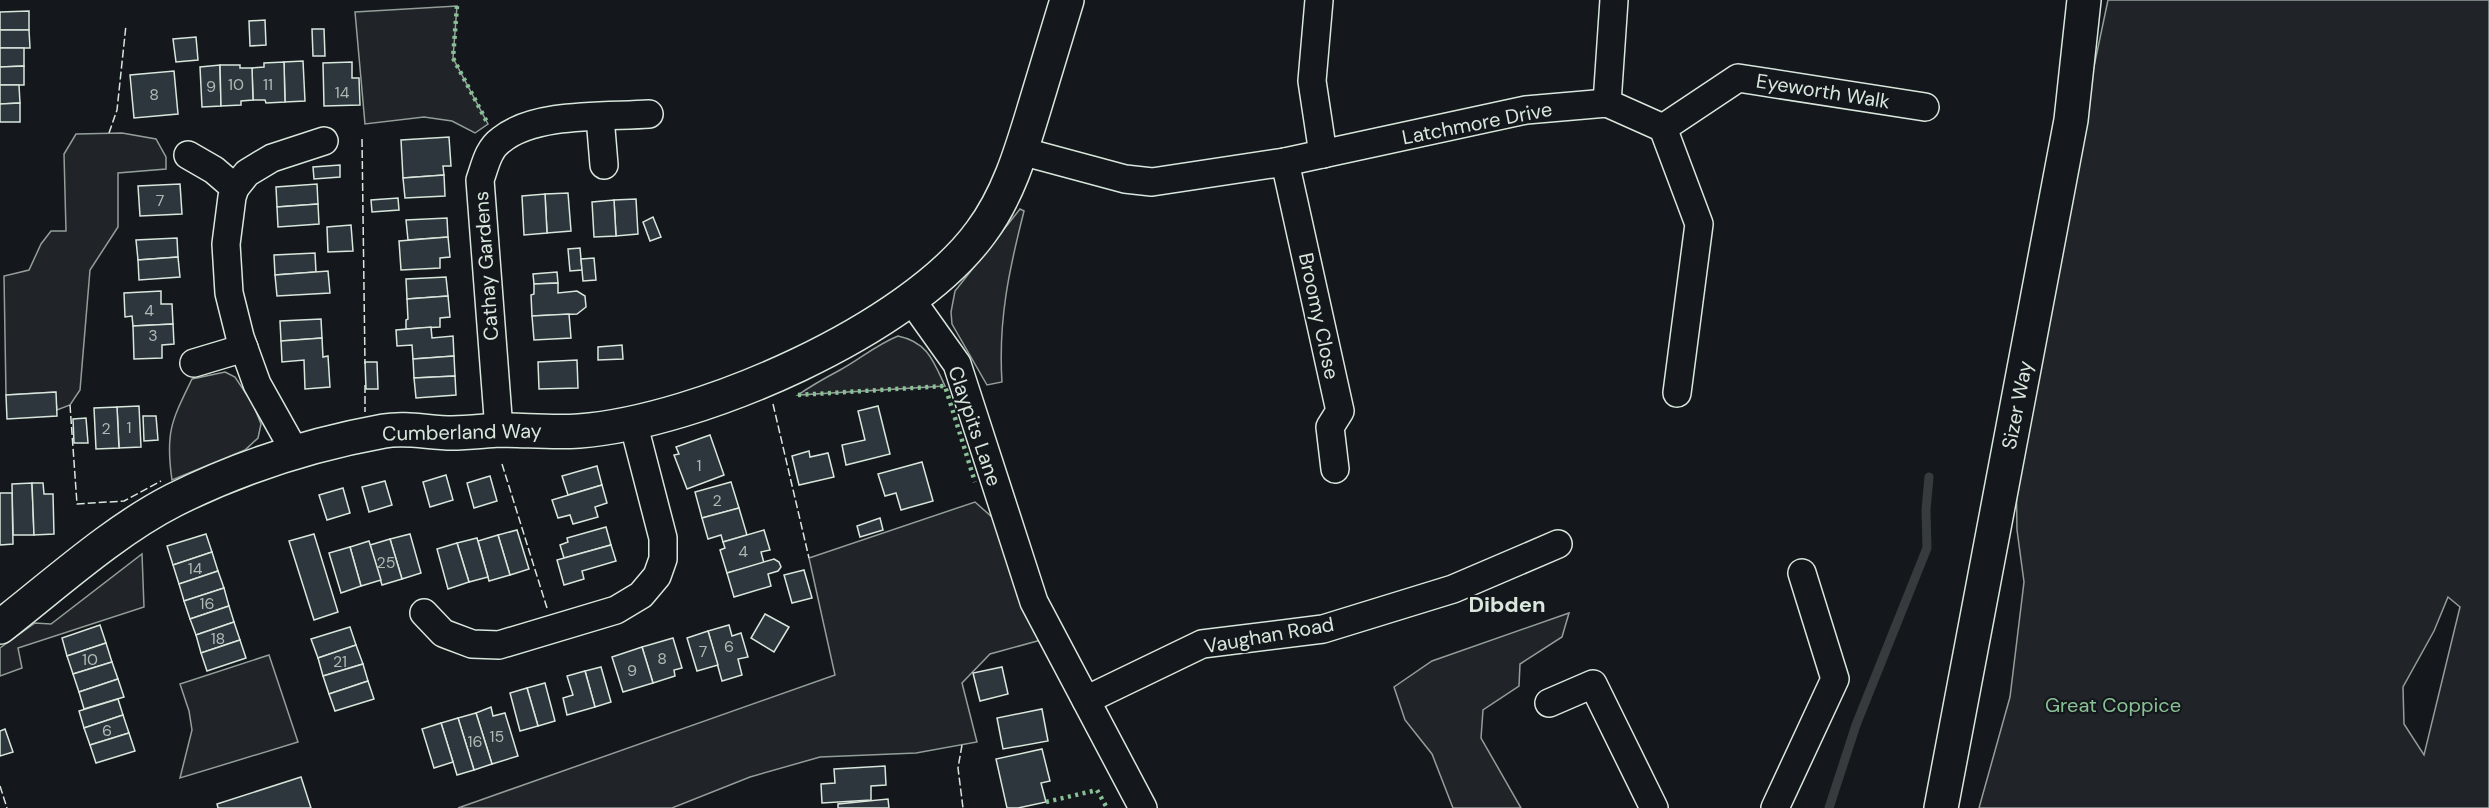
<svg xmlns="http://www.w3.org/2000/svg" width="2489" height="808" viewBox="0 0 2489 808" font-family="'DM Sans',sans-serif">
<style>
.green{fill:#202428;stroke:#939e99;stroke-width:1.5;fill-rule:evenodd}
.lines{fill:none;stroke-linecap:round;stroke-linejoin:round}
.stream{stroke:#363b3e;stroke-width:9}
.building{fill:#2c363c;stroke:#d8e6dc;stroke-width:1.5}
.minor-casing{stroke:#d8e6dc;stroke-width:30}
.tertiary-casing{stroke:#d8e6dc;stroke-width:36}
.minor{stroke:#14181c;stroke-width:27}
.tertiary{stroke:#14181c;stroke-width:33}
.hedge{stroke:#8ac095;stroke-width:4.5;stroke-dasharray:3 4.5;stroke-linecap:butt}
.fence{stroke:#d8e6dc;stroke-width:1.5;stroke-dasharray:8 3;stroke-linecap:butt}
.labels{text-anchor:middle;stroke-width:4.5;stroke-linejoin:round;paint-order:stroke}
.number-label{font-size:16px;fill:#adbab4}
.street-label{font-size:20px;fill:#d8e6dc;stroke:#14181c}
.park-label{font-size:20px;fill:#8ac095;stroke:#14181c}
.quarter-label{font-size:22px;font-weight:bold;fill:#d8e6dc;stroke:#14181c}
</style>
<rect width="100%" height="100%" fill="#14181c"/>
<g class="green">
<path d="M2108 0H2489V808H1979L2010 697 2024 582 2017 530 2016 466 2073 166ZM2448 597 2460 607 2424 755 2404 724 2403 687 2434 631Z"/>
<path d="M457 6 453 58 488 124 475 133 452 121 424 117 365 124 355 12Z"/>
<path d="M122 133 156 139 166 157V169L118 173V227L90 270 80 390 70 405 57 410 55 392 6 395 4 276 29 270 41 244 51 231H66L64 154 76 134Z"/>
<path d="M1020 209 1024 211C1009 270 998 321 1002 382L987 385 952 324 951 312 955 291Z"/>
<path d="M898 336C927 342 933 360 945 386L798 395C812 385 825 378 840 370 860 359 876 345 898 336Z"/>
<path d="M225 372 235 377 253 404 261 424 258 438 245 450 172 480C165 432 172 420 192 379Z"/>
<path d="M975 502 1002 526 1041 640 990 654 962 683 977 742 916 753 820 757 750 777 672 808H458L835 675 809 558Z"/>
<path d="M142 554 144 607 18 648 22 668 0 676V648L35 623 51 624Z"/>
<path d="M1569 613 1562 637 1520 664 1519 686 1483 710 1481 738 1521 808H1453L1432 754 1405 720 1394 687 1432 661Z"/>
<path d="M269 655 298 742 180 778 192 730 189 711 180 684Z"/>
</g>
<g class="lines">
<path class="stream" d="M1829 808 1856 725 1927 548 1926 510 1929 477"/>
</g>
<g class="building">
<path d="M29 11V30H0V12Z"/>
<path d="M265 20 266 45 250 46 249 21Z"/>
<path d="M312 29H324L325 56H313Z"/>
<path d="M0 30H29L30 48H0Z"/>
<path d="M196 37 198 60 176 62 173 39Z"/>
<path d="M0 48H24V66L0 67Z"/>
<path d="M303 61 305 101 285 102 284 62Z"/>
<path d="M284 62 285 102 266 103 265 100H253L252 68 264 67V63Z"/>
<path d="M352 62V78H359L360 105 324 106 323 63Z"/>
<path d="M220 65 221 106 202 107 200 67Z"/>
<path d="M220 65H240V68H252L253 100 241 101V105L221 106Z"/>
<path d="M24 66V85H0V67Z"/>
<path d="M174 71 178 114 134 118 130 75Z"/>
<path d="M0 85H19L20 103 0 104Z"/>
<path d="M20 103V122H0V104Z"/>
<path d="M449 137 451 166H443L444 175 403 178 401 140Z"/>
<path d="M340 165V177L314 179 313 167Z"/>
<path d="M444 175 445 196 405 198 403 178Z"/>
<path d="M180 184 182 214 140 216 138 186Z"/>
<path d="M317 184 318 204 277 207 276 187Z"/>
<path d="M568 193 571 231 547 233 545 194Z"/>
<path d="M545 194 547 233 524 235 522 196Z"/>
<path d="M398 198 399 210 372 212 371 200Z"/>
<path d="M636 199 638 234 616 236 614 200Z"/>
<path d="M614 200 616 236 594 237 592 202Z"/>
<path d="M318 204 319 224 278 227 277 207Z"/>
<path d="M653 217 661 237 650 241 643 222Z"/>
<path d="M447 218 448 237 408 240 406 220Z"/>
<path d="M351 225 353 251 328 252 327 227Z"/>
<path d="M448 237 450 257 440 258V268L401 270 399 241Z"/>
<path d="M177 238 178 257 138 260 136 240Z"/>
<path d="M580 248 582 270 570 271 568 249Z"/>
<path d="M315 253 316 272 275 275 274 255Z"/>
<path d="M178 257 180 277 139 280 138 260Z"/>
<path d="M594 258 596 280 583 281 581 259Z"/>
<path d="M328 271 330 293 277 296 275 275Z"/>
<path d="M557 272 558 283 534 284 533 274Z"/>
<path d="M446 277 448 296 407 299 406 279Z"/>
<path d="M558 283V293L577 291 585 296 586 307 577 314 532 316 531 295 534 294V284Z"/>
<path d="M161 291V304H172L173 324 133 326 132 316 125 317 124 293Z"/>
<path d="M448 296 450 317 440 318V327L406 329V320L408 319 407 299Z"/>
<path d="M569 314 571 338 534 340 532 316Z"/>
<path d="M321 319 322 338 281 341 280 321Z"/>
<path d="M173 324 174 344 162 345V358L134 359 133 326Z"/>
<path d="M431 327 432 338 453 336 454 356 413 359 412 345 397 346 396 330Z"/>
<path d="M322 338 323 357 328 356 330 387 305 389 304 360 282 362 281 341Z"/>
<path d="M622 345 623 359 598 360V347Z"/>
<path d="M454 356 455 376 414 378 413 359Z"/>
<path d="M577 360 578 388 539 389 538 362Z"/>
<path d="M365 362H377L378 389H366Z"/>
<path d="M455 376 456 395 416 398 414 378Z"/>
<path d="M56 392 57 416 7 419 6 395Z"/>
<path d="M139 406 141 447 119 448 117 407Z"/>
<path d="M878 406 890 454 846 465 842 445 865 440 858 411Z"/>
<path d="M117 407 119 448 96 449 94 408Z"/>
<path d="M143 416H156L158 440 144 441Z"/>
<path d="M86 418 88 443H74L73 419Z"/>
<path d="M710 435 724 475 687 489 674 455 679 454 676 447Z"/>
<path d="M809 451 810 457 828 453 834 477 799 485 792 456Z"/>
<path d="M922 462 933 501 901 510 896 493 885 496 878 474Z"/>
<path d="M597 466 602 485 568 495 562 476Z"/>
<path d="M446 475 453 500 430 507 423 482Z"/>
<path d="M490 476 497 501 474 508 467 483Z"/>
<path d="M385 481 392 505 369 512 362 487Z"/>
<path d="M731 482 739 508 702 518 695 492Z"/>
<path d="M32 483 34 535H13L12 484Z"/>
<path d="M32 483H43L44 494H53L54 534 34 535Z"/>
<path d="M602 485 607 503 595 507 598 517 573 524 570 515 558 518 552 500Z"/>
<path d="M343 488 350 513 327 520 319 495Z"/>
<path d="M0 493H12L13 544 0 545Z"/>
<path d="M739 508 747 535 723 542 721 535 708 539 702 518Z"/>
<path d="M880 518 883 530 860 537 857 526Z"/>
<path d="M606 527 611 545 564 558 560 545 568 542 567 538Z"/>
<path d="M517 530 529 569 510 575 498 535Z"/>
<path d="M764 530 770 550 761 552 764 563 727 573 720 550 725 548 723 542Z"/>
<path d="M206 534 212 552 173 565 167 546Z"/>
<path d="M314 534 338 612 314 620 289 541Z"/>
<path d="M410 534 421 573 402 579 390 539Z"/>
<path d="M498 535 510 575 489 581 478 541Z"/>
<path d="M477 538 488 577 469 582 457 543Z"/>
<path d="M390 539 402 579 382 585 370 545Z"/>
<path d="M369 541 381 580 361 586 350 547Z"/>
<path d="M457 543 469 582 448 589 437 549Z"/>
<path d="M611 545 616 561 582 571 584 579 564 585 557 560Z"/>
<path d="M350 547 361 586 341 593 329 553Z"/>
<path d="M212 552 218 571 179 584 173 565Z"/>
<path d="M774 559 779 562 781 567 778 571 768 574 771 586 734 597 727 573Z"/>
<path d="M804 570 812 598 792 603 784 575Z"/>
<path d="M218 571 224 588 184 601 179 584Z"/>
<path d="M224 588 229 606 190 619 184 601Z"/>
<path d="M229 606 234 622 196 635 190 619Z"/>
<path d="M765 614 789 627 774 652 751 638Z"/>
<path d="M234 622 240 640 201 653 196 635Z"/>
<path d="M100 625 106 643 67 656 62 638Z"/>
<path d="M729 625 732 636 741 633 748 657 738 659 742 675 722 681 708 631Z"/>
<path d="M350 627 356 645 318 658 311 639Z"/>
<path d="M708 631 718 665 697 671 687 638Z"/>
<path d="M673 638 682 668 674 670 675 676 653 683 642 647Z"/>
<path d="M240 640 246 658 207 671 201 653Z"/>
<path d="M106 643 112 662 73 674 67 656Z"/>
<path d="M356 645 363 664 323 676 318 658Z"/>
<path d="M642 647 653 683 623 692 612 657Z"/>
<path d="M112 662 118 679 79 692 73 674Z"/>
<path d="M363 664 368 681 329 694 323 676Z"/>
<path d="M601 667 611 702 595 707 585 671Z"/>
<path d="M1002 667 1008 694 980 701 973 673Z"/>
<path d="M585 671 595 707 567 715 563 698 573 695 567 676Z"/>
<path d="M118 679 124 697 84 709 79 692Z"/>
<path d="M368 681 374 699 335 711 329 694Z"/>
<path d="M545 683 555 721 538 726 527 688Z"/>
<path d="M527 688 538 726 520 731 510 693Z"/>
<path d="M118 699 123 715 84 728 79 711Z"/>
<path d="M491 707 493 716 505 713 518 756 492 764 476 713Z"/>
<path d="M1042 709 1048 741 1003 749 997 718Z"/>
<path d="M476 713 492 764 474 770 458 718Z"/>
<path d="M123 715 129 733 90 745 84 728Z"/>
<path d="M458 718 474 770 457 775 441 723Z"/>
<path d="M441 723 453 762 434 768 422 729Z"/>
<path d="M5 729 13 752 0 756V731Z"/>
<path d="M129 733 135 751 96 763 90 745Z"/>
<path d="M1042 749 1050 781 1041 783 1046 802 1018 808H1007L996 759Z"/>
<path d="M885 766 886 785 871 786V800L822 803 821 784 835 783 834 769Z"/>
<path d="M301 777 311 808H218L217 804Z"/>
<path d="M888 799 889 808H838V804Z"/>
</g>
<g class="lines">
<defs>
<g id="minor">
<path d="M1319 0 1312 81 1323 154"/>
<path d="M1607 103 1614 0"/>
<path d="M600 117 604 165"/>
<path d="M1663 128 1738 78 1925 107"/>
<path d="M1021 151 1125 179 1152 182 1285 162 1526 110 1607 103 1663 128 1699 224 1677 393"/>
<path d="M188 155 214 170 235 188"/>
<path d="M1285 162 1340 411 1330 427 1335 469"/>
<path d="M910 298 957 364 1034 602 1143 808"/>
<path d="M194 363 244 348"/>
<path d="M499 430 480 180C485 166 488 149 501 140 535 112 607 117 649 114"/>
<path d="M295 452 257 384 240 337 229 293 226 244 232 197 235 188 247 173 272 158 324 141"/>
<path d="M424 613 443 633 448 635 472 644 499 645 616 610 641 595 657 576 663 559V538L633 422"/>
<path d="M1086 700 1202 644 1323 629 1453 589 1558 544"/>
<path d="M1549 703 1593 684 1654 808"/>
<path d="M1775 808 1835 679 1802 573"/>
</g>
<g id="tertiary">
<path d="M0 627C54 585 113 531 174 500 240 467 312 444 384 431 406 427 430 433 452 433 467 433 483 431 499 430 525 430 553 433 579 431 699 422 910 330 981 232 1008 196 1021 152 1034 109 1045 73 1056 36 1067 0"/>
<path d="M1941 808 2071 120 2084 0"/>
</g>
</defs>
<use href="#minor" class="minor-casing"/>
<use href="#tertiary" class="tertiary-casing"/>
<use href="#minor" class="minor"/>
<use href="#tertiary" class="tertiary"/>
<g class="hedge">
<path d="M457 6 453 58 488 124"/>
<path d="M798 395 945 386 975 482"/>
<path d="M1046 802 1097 790 1107 808"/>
</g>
<g class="fence">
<path d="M109 133 117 110 126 25"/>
<path d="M362 139 365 364"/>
<path d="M365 385V412"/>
<path d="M773 404 809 558"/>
<path d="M70 405 77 504 124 501 161 481"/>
<path d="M502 464 547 608"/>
<path d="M962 745 958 768 963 808"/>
<path d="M0 786 7 808"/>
</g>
</g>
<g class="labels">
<g class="number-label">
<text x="236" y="90">10</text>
<text x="268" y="90">11</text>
<text x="211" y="92">9</text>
<text x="342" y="98">14</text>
<text x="154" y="100">8</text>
<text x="160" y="206">7</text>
<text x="149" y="316">4</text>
<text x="153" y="341">3</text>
<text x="129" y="433">1</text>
<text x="106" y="434">2</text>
<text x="699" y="471">1</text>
<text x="717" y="506">2</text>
<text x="743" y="557">4</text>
<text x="386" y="568">25</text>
<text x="195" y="574">14</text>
<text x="207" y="609">16</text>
<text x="218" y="644">18</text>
<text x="729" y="652">6</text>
<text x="703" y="657">7</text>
<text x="662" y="664">8</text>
<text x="90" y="665">10</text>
<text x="340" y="667">21</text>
<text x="632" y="676">9</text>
<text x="107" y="736">6</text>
<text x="497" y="742">15</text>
<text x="475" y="747">16</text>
</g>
<g class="street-label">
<text transform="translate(1823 91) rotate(9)" y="7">Eyeworth Walk</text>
<text transform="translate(1477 123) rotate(-11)" y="7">Latchmore Drive</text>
<text transform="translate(486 266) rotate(-94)" y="7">Cathay Gardens</text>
<text transform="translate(1319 316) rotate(78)" y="7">Broomy Close</text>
<text transform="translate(2017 405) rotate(-79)" y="7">Sizer Way</text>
<text transform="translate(975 426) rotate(71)" y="7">Claypits Lane</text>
<text transform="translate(462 432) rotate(-1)" y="7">Cumberland Way</text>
<text transform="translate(1269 635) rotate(-10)" y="7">Vaughan Road</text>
</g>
<g class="park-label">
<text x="2113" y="712">Great Coppice</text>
</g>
<g class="quarter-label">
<text x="1507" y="612">Dibden</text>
</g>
</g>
</svg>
